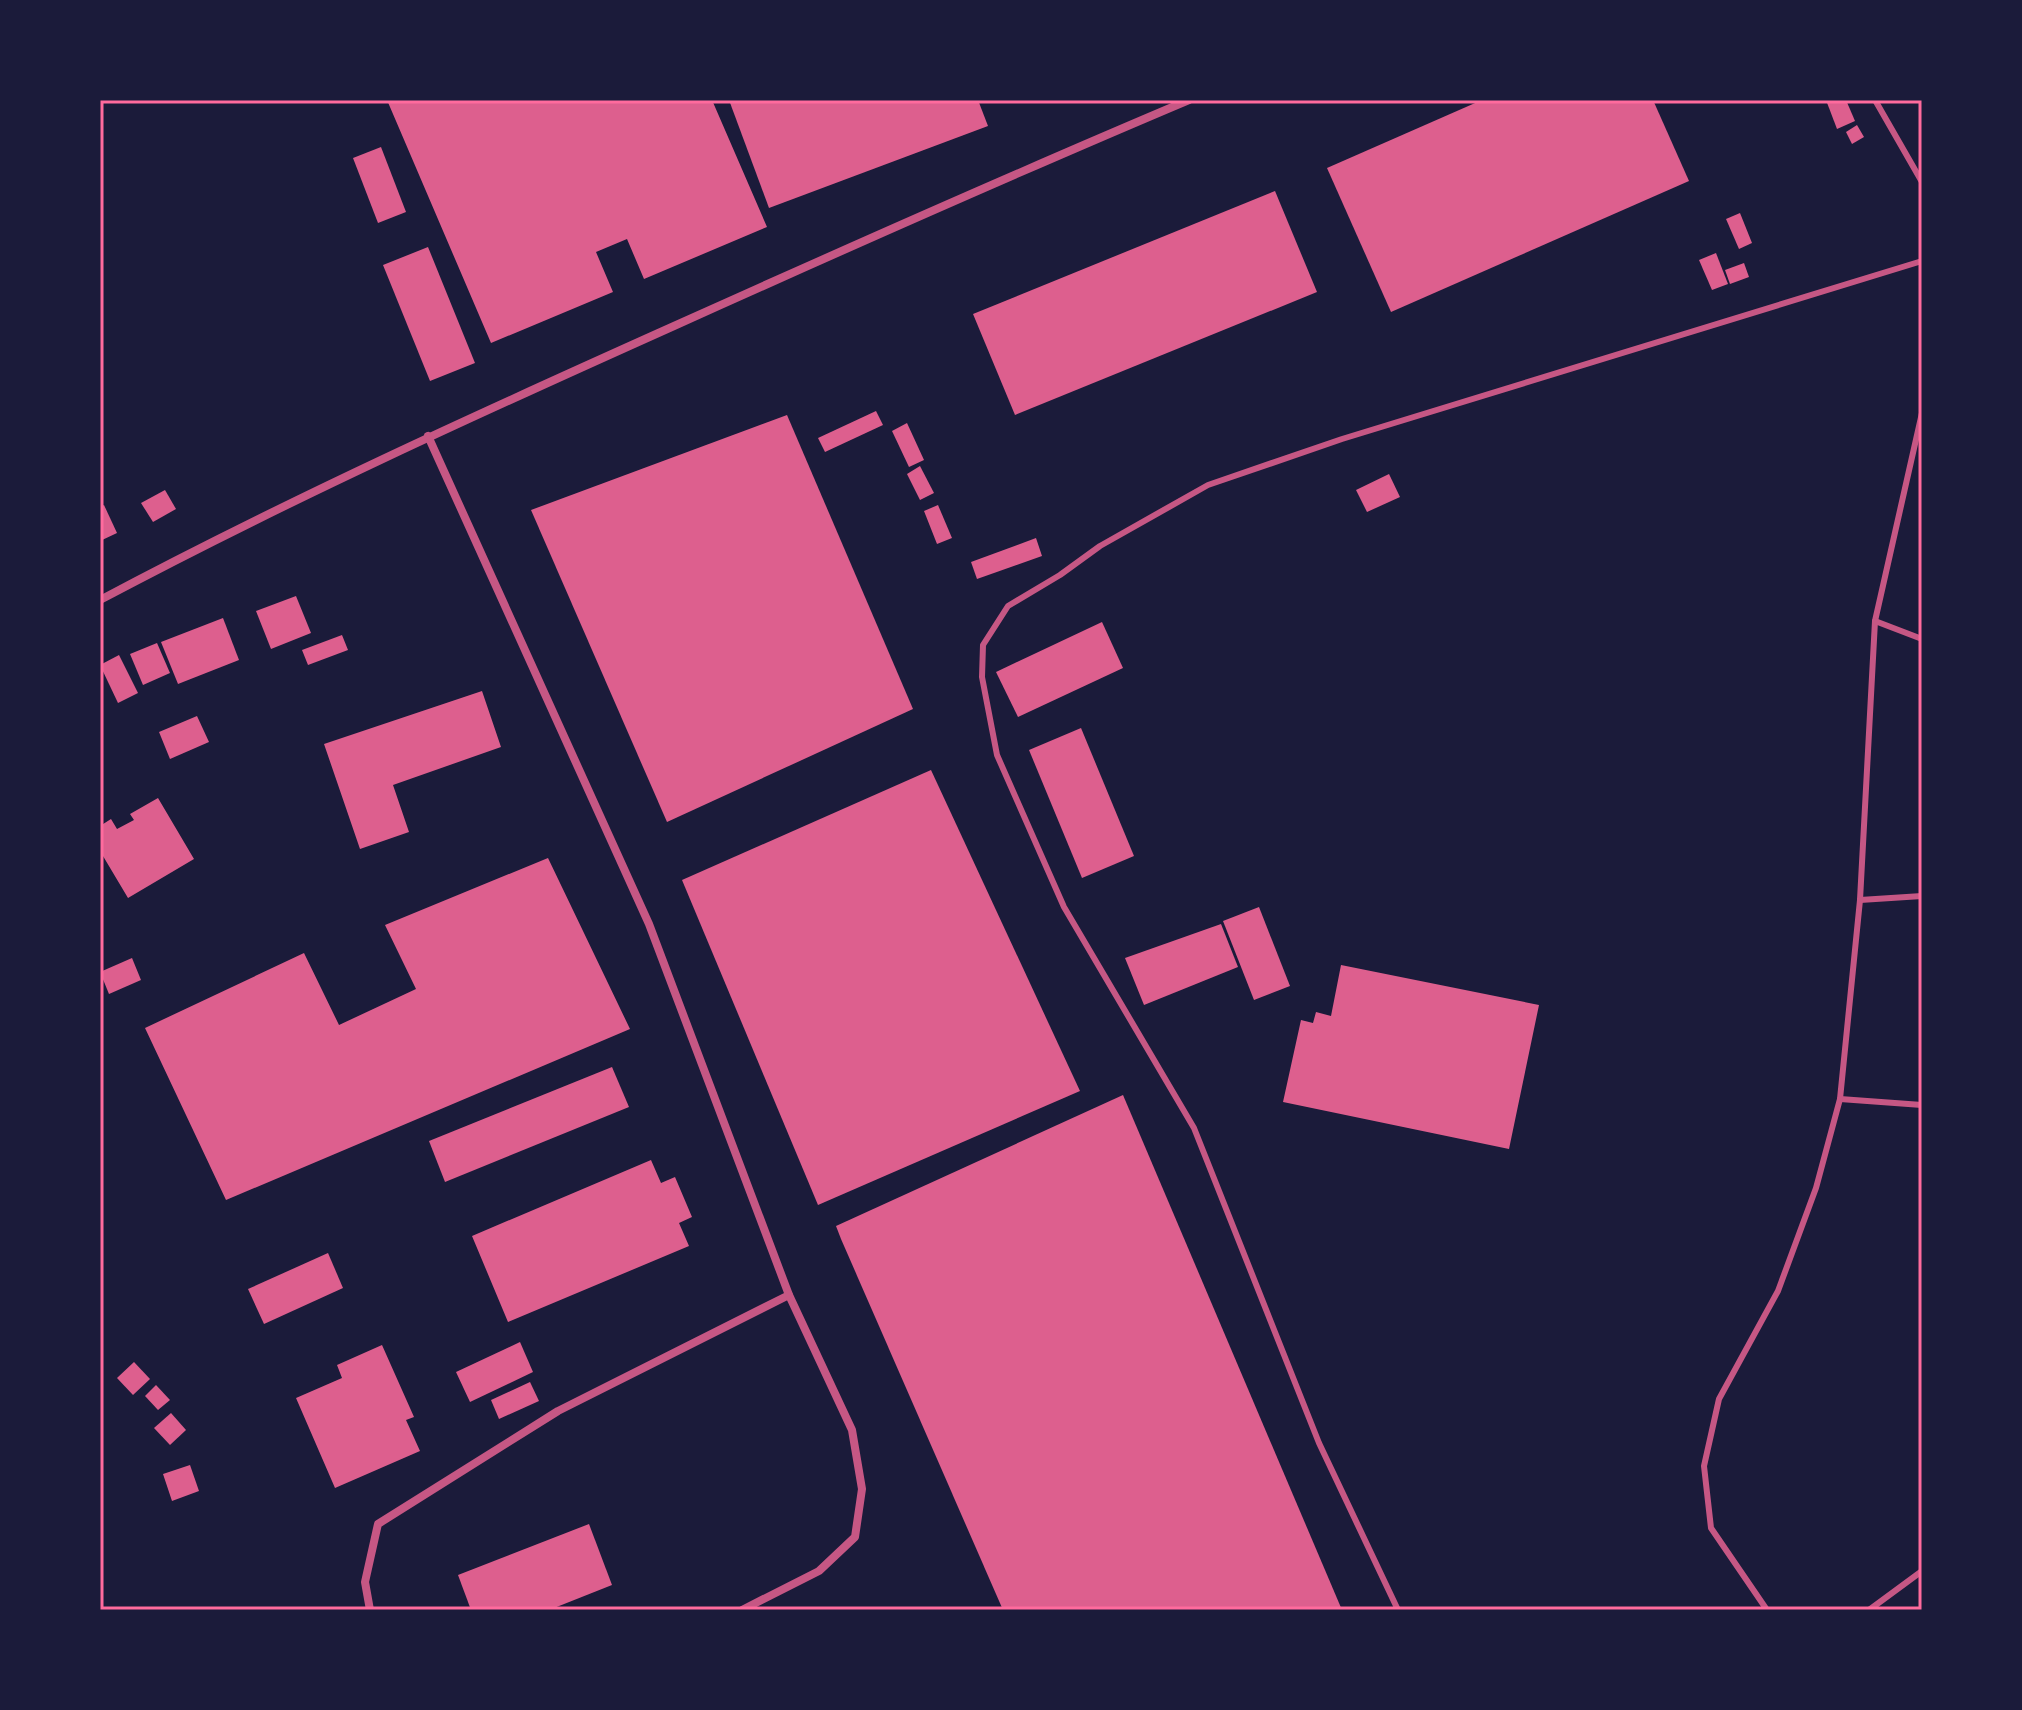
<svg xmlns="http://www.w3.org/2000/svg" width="2022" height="1710" viewBox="0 0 2022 1710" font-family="'DM Sans',sans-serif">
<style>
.building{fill:#dd5f8e}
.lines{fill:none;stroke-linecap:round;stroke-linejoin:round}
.service{stroke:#c65784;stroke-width:6}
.minor{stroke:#c65784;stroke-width:8}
.neatline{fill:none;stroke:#ff6b9d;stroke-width:3}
</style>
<rect width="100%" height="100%" fill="#1b1b3a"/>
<g class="building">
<path d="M387 100H712L767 227 644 279 627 239 596 252 613 292 491 343Z"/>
<path d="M729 100H978L988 126 769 208Z"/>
<path d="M1482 100H1653L1689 181 1391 312 1327 168Z"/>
<path d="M1826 100H1846L1855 121 1837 129Z"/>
<path d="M1857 125 1864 137 1852 144 1846 132Z"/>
<path d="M381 147 406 212 378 223 353 158Z"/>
<path d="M1275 191 1317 292 1015 415 973 314Z"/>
<path d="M1740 213 1752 243 1739 249 1726 219Z"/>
<path d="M428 247 475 363 430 381 383 265Z"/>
<path d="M1716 253 1728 284 1712 290 1699 260Z"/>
<path d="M1744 263 1749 277 1730 284 1725 270Z"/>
<path d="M876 411 883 425 825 452 818 438Z"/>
<path d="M787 415 913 709 667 822 531 510Z"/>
<path d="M907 423 924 460 909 467 892 431Z"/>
<path d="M920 466 934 493 920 500 907 474Z"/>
<path d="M1389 474 1400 497 1367 512 1356 490Z"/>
<path d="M165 490 176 509 153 522 141 503Z"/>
<path d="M104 505 117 533 100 541V507Z"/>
<path d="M938 505 952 538 937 544 924 511Z"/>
<path d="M1036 538 1042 556 977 579 971 562Z"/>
<path d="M296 596 311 633 271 649 256 611Z"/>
<path d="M223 618 239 660 178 684 161 642Z"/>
<path d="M1102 622 1123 668 1018 717 996 672Z"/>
<path d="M342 635 348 650 308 665 302 650Z"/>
<path d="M157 643 170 673 143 685 130 654Z"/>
<path d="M119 655 138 693 118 703 100 665Z"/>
<path d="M482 691 501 747 393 785 409 832 360 849 324 744Z"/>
<path d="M197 716 209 742 170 759 159 732Z"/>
<path d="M1081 728 1134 856 1082 878 1029 750Z"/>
<path d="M931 770 1080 1091 818 1205 682 880Z"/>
<path d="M158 798 194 859 128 898 100 851V826L111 819 117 829 134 820 130 814Z"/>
<path d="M548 858 630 1029 226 1200 145 1028 304 953 339 1025 416 989 385 925Z"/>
<path d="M1259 907 1290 986 1254 1000 1223 921Z"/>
<path d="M1221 924 1238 967 1144 1005 1125 958Z"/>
<path d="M132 958 141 980 109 994 100 972Z"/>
<path d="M1341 965 1539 1005 1509 1149 1283 1102 1301 1020 1313 1023 1316 1012 1331 1016Z"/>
<path d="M612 1067 629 1107 445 1182 429 1141Z"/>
<path d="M1123 1095 1342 1610H1003L841 1239 836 1226Z"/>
<path d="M651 1160 661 1183 675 1177 692 1217 679 1223 689 1246 508 1322 472 1236Z"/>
<path d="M328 1253 343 1288 264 1324 248 1289Z"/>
<path d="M520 1342 533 1372 470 1402 456 1372Z"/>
<path d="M382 1345 414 1417 406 1420 420 1451 335 1488 296 1398 342 1378 337 1365Z"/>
<path d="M134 1362 150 1379 133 1395 117 1378Z"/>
<path d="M530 1382 539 1401 499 1419 491 1400Z"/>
<path d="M156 1385 170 1400 158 1410 145 1396Z"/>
<path d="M171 1413 186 1430 170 1445 154 1428Z"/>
<path d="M190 1465 199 1491 172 1501 163 1474Z"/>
<path d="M589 1524 612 1585 549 1610H471L458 1575Z"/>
</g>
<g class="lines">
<g class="service">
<path d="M1875 100 1922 182"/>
<path d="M1922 413 1875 621 1860 900 1840 1099 1922 1105"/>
<path d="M1875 621 1922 639"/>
<path d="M1860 900 1922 896"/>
<path d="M1398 1610 1319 1443 1194 1128 1064 907 997 755 982 677 983 645 1008 606 1060 575 1100 546 1208 485 1342 439 1922 261"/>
<path d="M1767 1610 1711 1528 1704 1466 1719 1399 1778 1291 1816 1188 1840 1099"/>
<path d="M1869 1610 1922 1571"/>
</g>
<g class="minor">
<path d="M428 436 649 924 789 1295 852 1430 862 1489 855 1537 819 1571 742 1610"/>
<path d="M100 600C288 500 480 413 674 326 845 249 1016 173 1189 100"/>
<path d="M370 1610 365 1582 378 1524 558 1411 789 1295"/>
</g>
</g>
<rect width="2022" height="1710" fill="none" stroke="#1b1b3a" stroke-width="204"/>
<rect x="102" y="102" width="1818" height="1506" class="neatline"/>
</svg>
